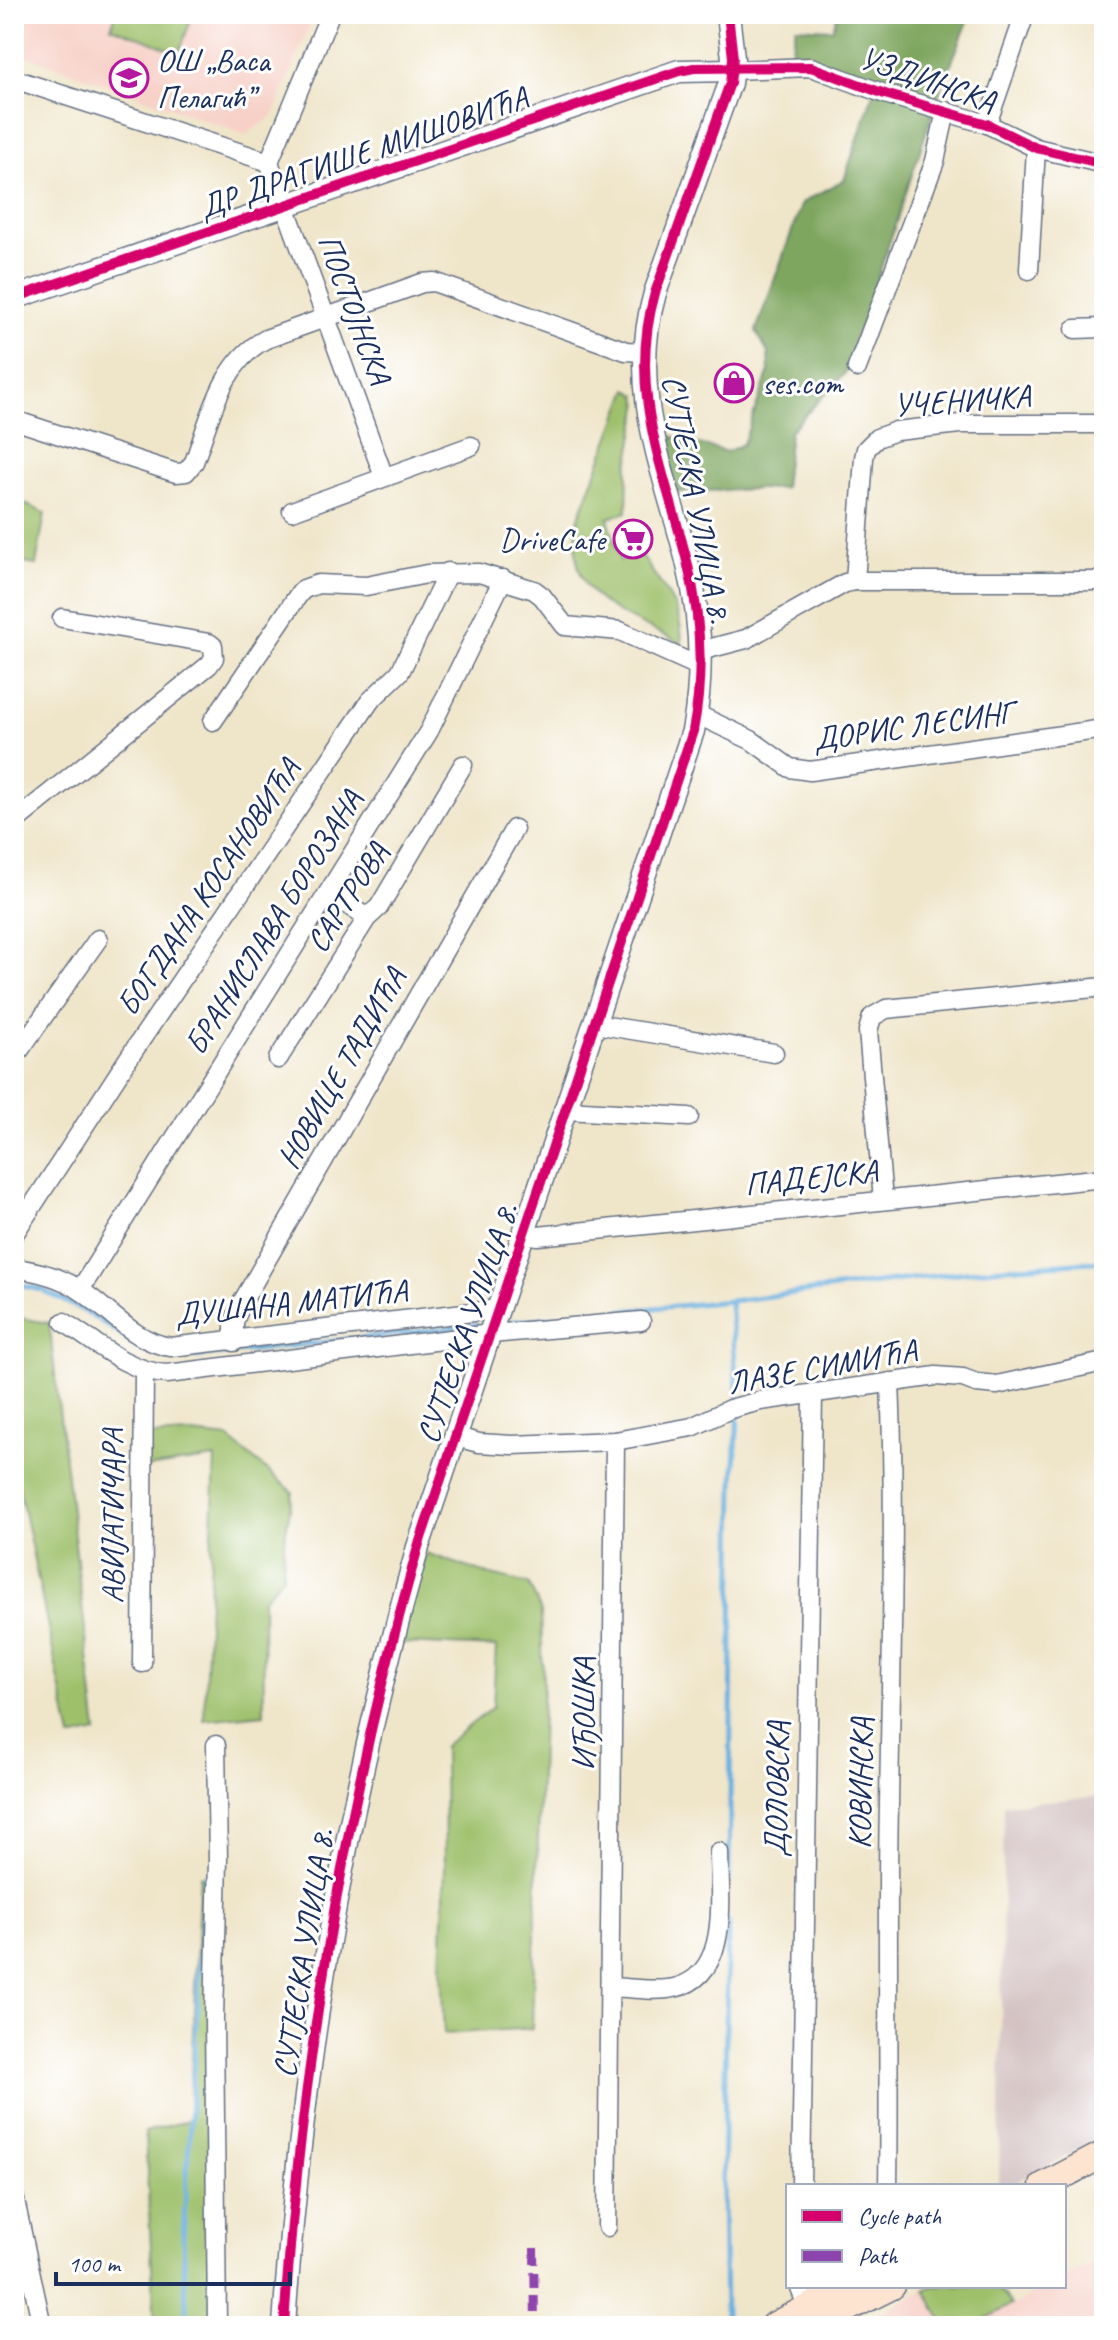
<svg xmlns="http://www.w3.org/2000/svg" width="1118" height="2340" viewBox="0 0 1118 2340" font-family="Caveat,sans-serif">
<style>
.built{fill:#f7d1c8}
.industrial{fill:#d2bfc0}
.green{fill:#9ec06a;stroke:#5c7864;stroke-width:2}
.forest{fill:#7ea65e;stroke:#4c6a5e;stroke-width:2}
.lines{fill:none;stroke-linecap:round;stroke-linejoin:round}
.stream{stroke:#68afdf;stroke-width:5}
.minor-casing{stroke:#656f83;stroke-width:21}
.tertiary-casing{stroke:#656f83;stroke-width:25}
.secondary-casing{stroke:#656f83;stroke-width:29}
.minor{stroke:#fff;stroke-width:18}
.tertiary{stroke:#fff;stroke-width:22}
.secondary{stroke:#fde4d0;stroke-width:26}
.quiet{stroke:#8e44ad;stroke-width:8;stroke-dasharray:16 8;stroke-linecap:butt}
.cycleway-casing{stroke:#fff;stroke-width:15}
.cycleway{stroke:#d6006c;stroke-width:10}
.labels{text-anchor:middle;stroke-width:6;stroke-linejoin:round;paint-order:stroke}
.poi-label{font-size:32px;fill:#1b2f5e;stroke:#fff;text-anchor:start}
.street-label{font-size:32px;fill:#1b2f5e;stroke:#fff}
</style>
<rect width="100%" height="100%" fill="#fff"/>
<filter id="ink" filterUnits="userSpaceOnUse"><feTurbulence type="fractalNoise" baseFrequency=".0125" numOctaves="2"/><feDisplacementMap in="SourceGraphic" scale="16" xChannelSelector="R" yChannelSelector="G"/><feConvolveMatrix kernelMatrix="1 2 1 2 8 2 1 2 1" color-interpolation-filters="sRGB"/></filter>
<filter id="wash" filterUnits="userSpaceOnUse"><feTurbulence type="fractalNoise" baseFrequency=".006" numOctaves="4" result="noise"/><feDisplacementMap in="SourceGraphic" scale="32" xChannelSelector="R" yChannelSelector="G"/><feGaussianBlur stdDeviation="1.8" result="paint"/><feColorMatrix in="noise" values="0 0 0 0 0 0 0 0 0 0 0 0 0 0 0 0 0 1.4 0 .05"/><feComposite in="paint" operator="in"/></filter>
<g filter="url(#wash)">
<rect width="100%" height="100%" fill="#efe5c9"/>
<g class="built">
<path d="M14 14H314L273 116 246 135 14 51Z"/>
<path d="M1104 2258V2326H973L1049 2286H1064V2278Z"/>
<path d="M925 2290 945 2326H855Z"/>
</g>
<path class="industrial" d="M1104 1796V2138L1007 2186H999L1004 1805Z"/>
<g class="green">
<path d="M116 14H193L179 53 111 27Z"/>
<path d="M628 389 637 395 639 406 628 467 627 512 608 518 620 561 642 555C662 591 681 599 682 644 620 611 561 603 579 517Z"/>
<path d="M14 499 45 513 36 565 14 561Z"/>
<path d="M14 1317 49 1323 97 1732 71 1738 14 1464Z"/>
<path d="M193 1434 228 1438 293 1492 284 1542 283 1576 263 1599 264 1714 204 1720 215 1458 146 1468 145 1436Z"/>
<path d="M426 1553 487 1574 529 1584 541 1612 543 1682 532 2028 444 2034 441 1969 445 1869 444 1746 493 1707 496 1647 400 1643Z"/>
<path d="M200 1876H210L214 2326H155L145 2132 189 2120Z"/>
<path d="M933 2286H992L1000 2291 1011 2305 973 2326H945L925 2290Z"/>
</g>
<path class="forest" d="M838 14H971L939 94 846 372 790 431 784 488 676 492 662 434 727 452 743 444 769 371 768 353 756 331 802 203 844 180 876 85 789 63 796 27 832 29Z"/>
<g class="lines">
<g class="stream">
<path d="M14 1284 42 1290 90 1314 144 1350 173 1359 477 1325"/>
<path d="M514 1321 730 1301"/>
<path d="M738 1403 730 1301 991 1269 1104 1261"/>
<path d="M729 1879 734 1482 738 1413"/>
<path d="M725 2316 723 2188 728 1921"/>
<path d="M187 2326 183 2238 205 1877"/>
</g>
</g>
</g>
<g filter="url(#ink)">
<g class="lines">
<defs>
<g id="minor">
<path d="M732 70 811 67 885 94 987 124 1036 148 1104 164"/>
<path d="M14 79 269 162"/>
<path d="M987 124 1025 14"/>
<path d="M269 162 384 477"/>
<path d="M269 162 330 14"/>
<path d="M1029 270 1036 148"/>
<path d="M1075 329 1104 328"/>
<path d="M857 368 935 161 946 111"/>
<path d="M14 420 176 473 186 472 194 462C211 418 221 362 266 339L422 283 434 282 626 351 644 352"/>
<path d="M292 511 471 446"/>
<path d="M855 581 864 458 866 449 877 438 896 431 960 424H1104"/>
<path d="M700 651 746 639 845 583 855 581H1104"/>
<path d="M696 714 751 740 790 768 810 771 1104 729"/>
<path d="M213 721 299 594 304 589 318 584 366 586 427 574 479 573 534 590 542 596 565 626 620 631 700 667"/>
<path d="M14 822 209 665 214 658 213 646 209 643 62 618"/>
<path d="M329 892 367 918"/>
<path d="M595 1024 774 1053"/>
<path d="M14 1058 98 939"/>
<path d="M278 1059 367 918 379 907 463 765"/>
<path d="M566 1110 689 1117"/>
<path d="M883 1200 868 1031 872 1017 886 1009 1104 987"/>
<path d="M14 1234 126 1062 370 701 400 672 448 572"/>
<path d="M525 1234 538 1236 1104 1178"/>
<path d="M14 1268C37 1271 61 1277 80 1290 109 1309 136 1343 171 1347L499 1309"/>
<path d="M80 1290 429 731 503 579"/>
<path d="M64 1322C95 1342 129 1372 167 1374L491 1334 641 1321"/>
<path d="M234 1342V1322L240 1306 514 829"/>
<path d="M456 1437 479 1443 512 1445 615 1441 692 1427 730 1409 760 1401 936 1376 963 1378 976 1383 997 1385 1104 1362"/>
<path d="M142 1663 144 1370"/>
<path d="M216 1745 218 1860 214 2018 217 2326"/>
<path d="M612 1987C631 1988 655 1992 674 1988 732 1975 719 1895 719 1852"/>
<path d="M801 2186 813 1393"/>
<path d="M888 2186C890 2059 886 1932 889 1805 891 1664 896 1523 890 1382"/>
<path d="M14 2196 42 2326"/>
<path d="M607 2227 615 1441"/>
<path d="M799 2286 808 2308"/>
</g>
<g id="tertiary">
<path d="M14 298 679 71 732 70"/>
<path d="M284 2326C301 2062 346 1801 418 1547L693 731C704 674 701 617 687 561 664 469 627 390 655 293L730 83 733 58 728 14"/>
</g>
<g id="secondary">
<path d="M1043 2186 1104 2154"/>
<path d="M773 2326 850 2286"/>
<path d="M812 2326 892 2286"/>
</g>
</defs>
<use href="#minor" class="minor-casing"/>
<use href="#tertiary" class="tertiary-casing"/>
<use href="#secondary" class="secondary-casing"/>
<use href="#minor" class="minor"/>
<use href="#tertiary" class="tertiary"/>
<use href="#secondary" class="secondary"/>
<path class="quiet" d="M534 2248 535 2326"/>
<defs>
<g id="cycleway">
<path d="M14 298 679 71 694 68 811 67 885 94 987 124 1036 148 1104 164"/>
<path d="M284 2326C301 2062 346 1801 418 1547L693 731C704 674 701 617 687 561 664 469 627 390 655 293L730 83 733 58 728 14"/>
</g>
</defs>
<use href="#cycleway" class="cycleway-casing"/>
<use href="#cycleway" class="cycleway"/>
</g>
</g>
<defs>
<symbol id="school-ring" viewBox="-11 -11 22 22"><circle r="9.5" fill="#fff" stroke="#b5179e" stroke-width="1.5"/><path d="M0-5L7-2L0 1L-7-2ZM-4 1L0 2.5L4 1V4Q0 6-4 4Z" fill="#b5179e"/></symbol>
<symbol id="shop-ring" viewBox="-11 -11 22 22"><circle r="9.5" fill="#fff" stroke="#b5179e" stroke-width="1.5"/><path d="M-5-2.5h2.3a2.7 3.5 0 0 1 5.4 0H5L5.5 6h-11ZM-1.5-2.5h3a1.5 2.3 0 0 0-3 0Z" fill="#b5179e"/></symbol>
<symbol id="supermarket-ring" viewBox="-11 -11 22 22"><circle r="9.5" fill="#fff" stroke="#b5179e" stroke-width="1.5"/><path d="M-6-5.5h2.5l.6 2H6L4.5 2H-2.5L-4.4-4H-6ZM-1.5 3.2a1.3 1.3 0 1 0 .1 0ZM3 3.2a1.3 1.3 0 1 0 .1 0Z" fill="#b5179e"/></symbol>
</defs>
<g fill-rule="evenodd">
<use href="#school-ring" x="107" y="56" width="44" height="44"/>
<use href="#shop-ring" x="712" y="361" width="44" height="44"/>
<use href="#supermarket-ring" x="611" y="517" width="44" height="44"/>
</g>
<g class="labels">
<g class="poi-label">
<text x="157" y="71">ОШ „Васа<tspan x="157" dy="37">Пелагић”</tspan></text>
<text x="762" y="394">ses.com</text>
<text x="605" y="550" text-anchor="end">DriveCafe</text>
</g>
<g class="street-label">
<text transform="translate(928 79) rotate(19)" y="11">УЗДИНСКА</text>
<text transform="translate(363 152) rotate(-19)" y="11">ДР ДРАГИШЕ МИШОВИЋА</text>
<text transform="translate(355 309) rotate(70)" y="11">ПОСТОЈНСКА</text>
<text transform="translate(962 400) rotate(-4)" y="11">УЧЕНИЧКА</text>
<text transform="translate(697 499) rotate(79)" y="11">СУТЈЕСКА УЛИЦА 8.</text>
<text transform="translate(913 725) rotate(-8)" y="11">ДОРИС ЛЕСИНГ</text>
<text transform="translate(208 887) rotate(-56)" y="11">БОГДАНА КОСАНОВИЋА</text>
<text transform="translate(347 897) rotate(-57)" y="11">САРТРОВА</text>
<text transform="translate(273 922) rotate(-58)" y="11">БРАНИСЛАВА БОРОЗАНА</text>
<text transform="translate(341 1068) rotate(-60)" y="11">НОВИЦЕ ТАДИЋА</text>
<text transform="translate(811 1177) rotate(-6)" y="11">ПАДЕЈСКА</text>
<text transform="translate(291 1302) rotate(-6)" y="11">ДУШАНА МАТИЋА</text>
<text transform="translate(467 1323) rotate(-71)" y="11">СУТЈЕСКА УЛИЦА 8.</text>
<text transform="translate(822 1366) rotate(-10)" y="11">ЛАЗЕ СИМИЋА</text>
<text transform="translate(112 1516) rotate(-90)" y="11">АВИЈАТИЧАРА</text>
<text transform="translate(583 1714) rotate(-90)" y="11">ИЂОШКА</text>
<text transform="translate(860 1783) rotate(-89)" y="11">КОВИНСКА</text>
<text transform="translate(776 1789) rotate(-89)" y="11">ДОЛОВСКА</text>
<text transform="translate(303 1953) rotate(-81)" y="11">СУТЈЕСКА УЛИЦА 8.</text>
</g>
</g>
<rect width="1118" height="2340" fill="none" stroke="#fff" stroke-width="48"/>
<rect x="786" y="2184" width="280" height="104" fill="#ffffff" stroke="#a4acbf" stroke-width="2"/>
<rect x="802" y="2210" width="40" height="12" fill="#d6006c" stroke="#a4acbf" stroke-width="2"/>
<text x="858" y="2224" font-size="24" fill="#1b2f5e">Cycle path</text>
<rect x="802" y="2250" width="40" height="12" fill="#8e44ad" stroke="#a4acbf" stroke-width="2"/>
<text x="858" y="2264" font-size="24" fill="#1b2f5e">Path</text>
<path d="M56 2272v12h234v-12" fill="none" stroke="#1b2f5e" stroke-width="4"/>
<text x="68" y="2272" font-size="24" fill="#1b2f5e" stroke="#ffffff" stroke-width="6" paint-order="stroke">100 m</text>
</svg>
